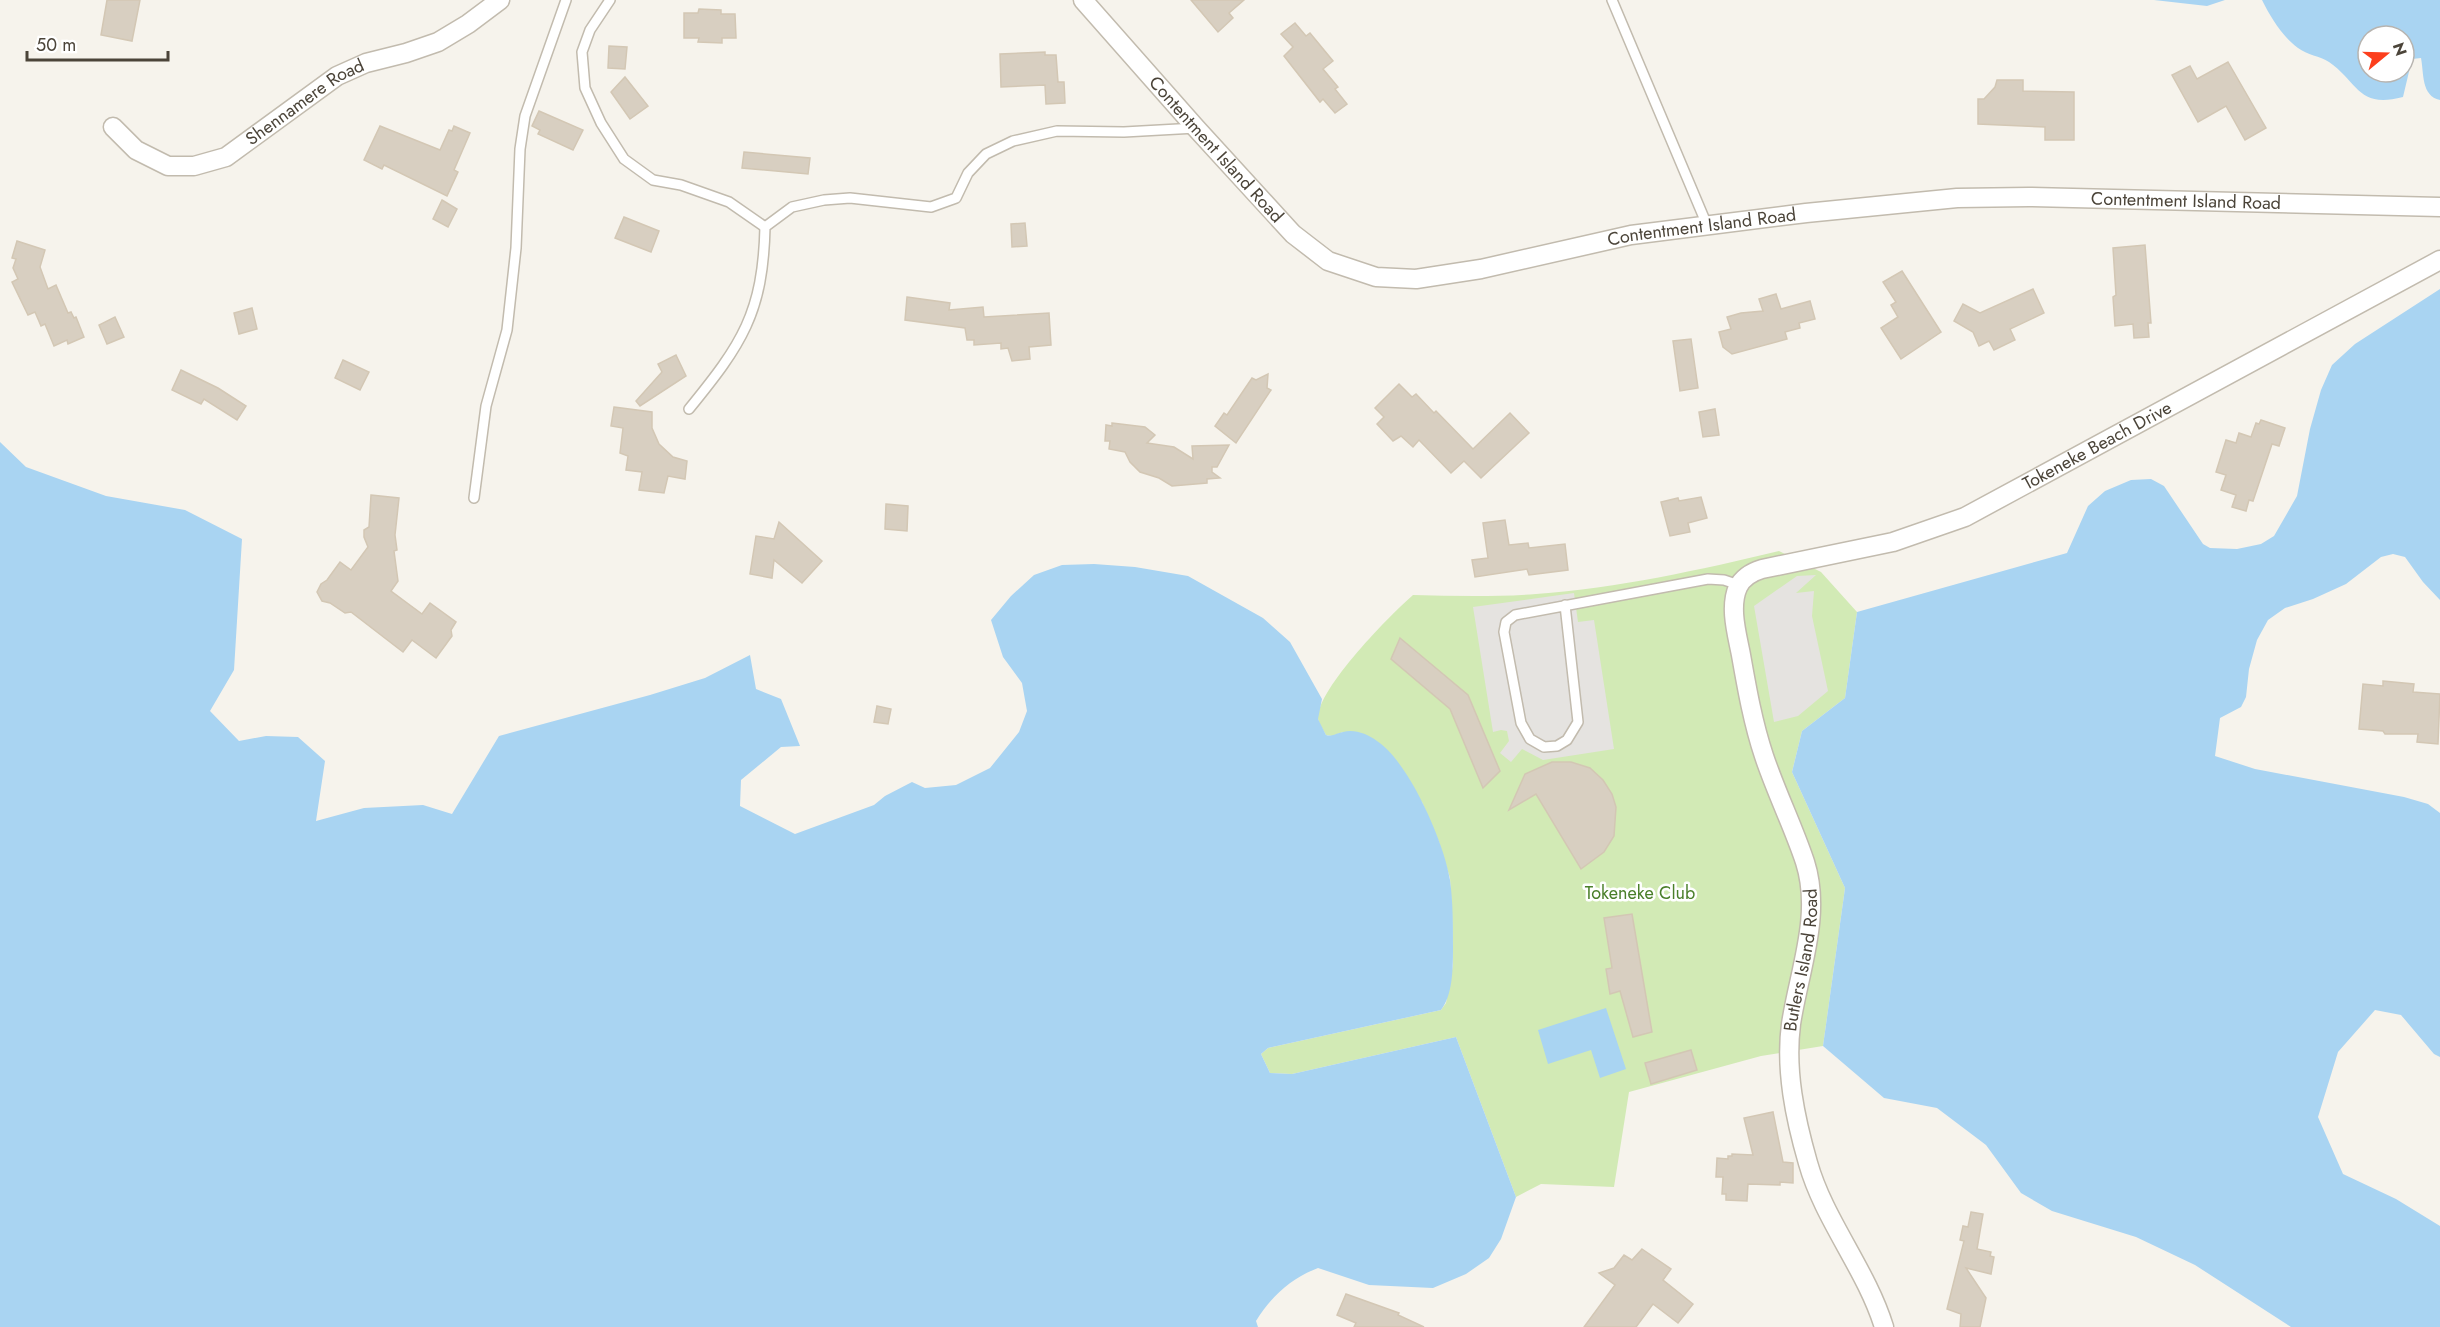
<svg xmlns="http://www.w3.org/2000/svg" width="2440" height="1327" viewBox="0 0 2440 1327" font-family="Jost,sans-serif">
<style>
.green{fill:#d2eab5}
.parking{fill:#e5e3e0}
.water{fill:#a9d4f2;fill-rule:evenodd}
.building{fill:#d8cfc1;stroke:#d3c7b4;stroke-width:1.5}
.lines{fill:none;stroke-linecap:round;stroke-linejoin:round}
.service-casing{stroke:#c2bbae;stroke-width:12}
.minor-casing{stroke:#c2bbae;stroke-width:21}
.service{stroke:#fff;stroke-width:9}
.minor{stroke:#fff;stroke-width:18}
.labels{text-anchor:middle;stroke-width:5;stroke-linejoin:round;paint-order:stroke}
.street-label{font-size:18px;fill:#4b4439;stroke:#fff}
.park-label{font-size:18px;fill:#4a7f2a;stroke:#fff}
</style>
<rect width="100%" height="100%" fill="#f6f3ec"/>
<path class="green" d="M1779 551 1821 572 1857 612 1845 698 1802 731 1792 772 1845 888 1823 1046 1761 1056 1629 1092 1614 1187 1541 1184 1516 1197 1456 1037 1292 1074 1270 1073 1261 1054 1268 1048 1441 1010 1446 1003 1453 965 1452 912 1450 878 1439 842 1422 802 1343 732 1332 736 1326 735C1324 731 1319 724 1318 719 1316 690 1391 614 1413 595 1454 596 1495 597 1536 594 1618 588 1700 570 1779 551Z"/>
<g class="parking">
<path d="M1816 575 1796 593 1814 591 1812 616 1828 691 1798 716 1774 722 1754 606 1797 576Z"/>
<path d="M1574 593 1578 622 1594 620 1614 749 1543 760 1522 749 1511 762 1500 753 1509 741 1507 731 1501 730 1493 732 1473 607Z"/>
</g>
<g class="water">
<path d="M2154 0H2225L2207 6Z"/>
<path d="M2262 0H2440V100C2421 96 2424 73 2421 58L2412 59 2403 97C2358 109 2359 83 2329 62 2320 56 2307 55 2298 48 2282 36 2271 18 2262 0ZM2368 36H2404V72H2368Z"/>
<path d="M2440 289V600L2423 582 2405 557 2393 554 2381 557 2346 584 2313 599 2285 608 2268 620 2257 640 2249 669 2246 697 2241 707 2220 718 2215 756 2255 769 2404 797 2428 804 2440 813V1057L2434 1054 2401 1015 2375 1010 2338 1052 2318 1117 2343 1174 2396 1199 2440 1226V1327H2291L2195 1265 2136 1237 2052 1211 2021 1193 1986 1145 1937 1108 1884 1098 1823 1046 1845 888 1792 772 1802 731 1845 698 1857 612 2067 553 2088 506 2105 491 2131 480 2151 479 2164 486 2203 544 2210 548 2237 549 2261 544 2274 536 2297 496 2310 429 2321 390 2332 365 2355 344Z"/>
<path d="M0 442 26 467 106 496 185 510 242 539 234 670 210 711 239 741 266 736 298 737 325 761 316 821 364 808 423 805 452 814 499 736 650 695 705 678 750 655 756 689 781 699 800 746 781 747 741 780 740 806 795 834 874 805 885 796 912 782 925 788 956 785 990 768 1019 732 1027 711 1022 683 1003 657 991 620 1011 596 1034 575 1062 565 1094 564 1135 567 1188 576 1263 618 1290 642 1322 699 1318 719 1326 735C1333 737 1336 733 1343 732 1355 729 1367 734 1377 741 1409 762 1444 842 1450 880 1453 902 1453 925 1453 948 1453 967 1453 995 1441 1010L1268 1048 1261 1054 1270 1073 1292 1074 1456 1037 1516 1197 1501 1239 1489 1258 1466 1274 1433 1288 1369 1285 1318 1268C1292 1278 1271 1296 1256 1321L1258 1327H0Z"/>
<path d="M1606 1008 1626 1069 1600 1078 1591 1050 1548 1064 1538 1030Z"/>
</g>
<g class="building">
<path d="M107 0H140L132 41 101 35Z"/>
<path d="M1191 0H1244L1229 13 1233 18 1218 32Z"/>
<path d="M699 9 721 10V14H735L736 38H722V43L698 42 699 38H684V13H698Z"/>
<path d="M1295 23 1306 36 1310 33 1333 61 1323 69 1338 87 1335 89 1347 104 1335 113 1323 99 1320 102 1284 56 1293 47 1281 34Z"/>
<path d="M609 46 627 47 625 69 608 68Z"/>
<path d="M1045 52V55H1056L1058 82H1064L1065 103 1046 104 1045 85 1001 87 1000 54Z"/>
<path d="M2228 62 2266 128 2245 140 2226 106 2198 122 2172 75 2190 66 2197 79Z"/>
<path d="M625 77 648 106 630 119 611 92Z"/>
<path d="M1997 80H2023V91L2074 92V140H2045V127L1978 124V99H1984L1995 87Z"/>
<path d="M539 111 583 130 573 150 538 134 540 130 532 126Z"/>
<path d="M380 126 440 150 449 130 452 131 454 126 470 133 454 170 458 172 447 196 384 165 382 169 364 160Z"/>
<path d="M744 152 810 158 808 174 742 168Z"/>
<path d="M442 200 457 209 448 227 433 219Z"/>
<path d="M624 217 659 231 651 252 615 238Z"/>
<path d="M1025 223 1027 246 1012 247 1011 224Z"/>
<path d="M17 241 45 250 40 267 48 289 56 285 68 313 71 312 74 318 76 317 84 337 68 344 67 340 54 346 45 324 41 326 35 312 28 315 12 282 18 279 13 268 16 259 12 258Z"/>
<path d="M2145 245 2151 323H2148L2149 337 2134 338 2133 324 2115 326 2113 297 2116 295 2113 248Z"/>
<path d="M1902 271 1941 332 1901 359 1881 328 1898 317 1891 305 1896 302 1883 282Z"/>
<path d="M2033 289 2044 313 2010 329 2015 340 1994 350 1989 341 1979 346 1973 332 1954 321 1963 304 1980 313Z"/>
<path d="M1776 294 1781 309 1810 301 1815 319 1799 323 1800 328 1785 332 1787 339 1732 354 1723 347 1719 332 1731 329 1727 317 1741 313 1763 311 1759 299Z"/>
<path d="M907 297 950 303 949 310 983 307 984 317 1049 313 1051 345 1029 347 1030 359 1012 361 1008 348 1001 349V343L974 345V340H967L965 328 905 320Z"/>
<path d="M252 308 257 329 239 334 234 313Z"/>
<path d="M115 317 124 337 107 344 99 325Z"/>
<path d="M1691 339 1698 388 1680 391 1673 341Z"/>
<path d="M676 355 686 376 640 406 636 401 662 372 658 364Z"/>
<path d="M343 360 369 372 360 390 335 378Z"/>
<path d="M181 370 218 388 246 406 237 420 204 399 201 404 172 390Z"/>
<path d="M1268 374 1267 388 1271 390 1236 443 1215 426 1224 413 1227 415 1252 378 1256 380Z"/>
<path d="M1399 384 1412 397 1416 394 1434 413 1436 411 1473 449 1510 413 1529 433 1481 478 1464 461 1451 473 1419 440 1413 447 1401 436 1393 441 1377 424 1384 417 1375 408Z"/>
<path d="M614 407 652 412V428L659 444 673 457 687 461 685 479 668 476 664 493 639 490 642 472 626 470 628 456 620 453 623 428 611 426Z"/>
<path d="M1715 409 1719 435 1703 437 1699 412Z"/>
<path d="M2261 420 2285 428 2279 446 2272 444 2253 501 2249 500 2246 511 2232 507 2236 495 2221 490 2226 475 2216 472 2226 440 2236 443 2239 433 2251 437 2256 423 2259 424Z"/>
<path d="M1112 423 1145 427 1155 435 1147 443 1174 447 1193 459 1192 446 1229 445 1217 467H1212V472L1220 478 1207 479V483L1172 486 1159 478 1140 472 1130 462 1125 452 1109 449 1110 441H1105L1106 425 1112 426Z"/>
<path d="M371 495 399 498 395 535 397 550 394 551 398 581 391 591 422 614 430 603 456 622 451 630 452 636 436 658 412 640 403 652 351 612 345 613 330 603 322 601 317 592 321 584 327 580 340 562 351 570 368 547 364 537V530L369 527Z"/>
<path d="M1701 497 1707 518 1688 523 1690 532 1670 536 1661 502 1678 498 1679 501Z"/>
<path d="M886 504 908 506 907 531 885 529Z"/>
<path d="M1505 520 1509 545 1528 543 1529 548 1565 544 1568 570 1529 575 1527 569 1475 577 1472 560 1488 558 1483 523Z"/>
<path d="M779 522 822 561 802 583 774 560 772 578 750 574 756 536 774 539Z"/>
<path d="M1400 638 1468 695 1500 771 1483 788 1450 709 1391 659Z"/>
<path d="M2383 681 2414 684 2413 692 2440 694 2438 744 2417 742 2418 734H2385L2383 731 2359 729 2363 684 2383 686Z"/>
<path d="M877 706 891 709 888 724 874 722Z"/>
<path d="M1552 762H1571L1590 768 1603 780 1612 794 1616 807 1614 836 1604 852 1581 869 1536 794 1509 810 1525 774Z"/>
<path d="M1632 914 1652 1032 1633 1037 1620 991 1610 994 1606 969 1612 968 1604 918Z"/>
<path d="M1691 1050 1697 1070 1651 1084 1645 1063Z"/>
<path d="M1773 1112 1783 1162 1793 1163V1183L1780 1182V1185L1748 1184 1747 1201 1726 1200V1194H1722L1723 1177H1716L1717 1158 1728 1159V1156H1732V1154L1753 1155 1744 1118Z"/>
<path d="M1971 1212 1983 1214 1977 1249 1991 1252 1990 1256 1994 1257 1991 1274 1966 1268 1986 1298 1980 1327H1960L1961 1314 1947 1309 1964 1241 1960 1240 1963 1226 1968 1227Z"/>
<path d="M1642 1249 1671 1269 1663 1280 1693 1304 1678 1323 1653 1304 1636 1327H1584L1615 1285 1599 1273 1614 1268 1624 1255 1632 1260Z"/>
<path d="M1346 1294 1399 1313 1398 1315 1424 1327H1354L1356 1323 1337 1315Z"/>
</g>
<g class="lines">
<defs>
<g id="service">
<path d="M610 0 590 30 582 52 585 88 601 123 624 159 653 180 681 185 729 202 765 227"/>
<path d="M1612 0 1707 225"/>
<path d="M689 409C742 344 763 313 765 227L792 207 824 200 850 198 931 207 956 198 968 173 986 154 1013 141 1057 131 1124 132 1196 128"/>
<path d="M474 498 486 406 507 330 516 248 520 149 525 116 566 0"/>
<path d="M1565 605 1578 722 1567 740 1557 746 1544 747 1530 739 1521 723 1504 632 1506 622 1515 615 1708 579 1724 580 1739 585"/>
</g>
<g id="minor">
<path id="s1" d="M1083 0 1196 128 1293 234 1328 261 1376 277 1416 279 1481 269 1631 235 1806 213 1957 198 2029 197 2440 207"/>
<path id="s2" d="M113 127 136 150 168 166H194L226 157 337 76 366 63 406 53 438 42 468 24 500 0"/>
<path id="s3" d="M1884 1327C1866 1269 1824 1220 1808 1163 1795 1118 1785 1070 1791 1024 1799 971 1822 915 1805 862 1793 826 1776 792 1764 756 1753 723 1747 689 1741 655 1737 634 1729 607 1738 587 1743 577 1752 572 1762 569L1893 542 1965 517 2440 260"/>
</g>
</defs>
<use href="#service" class="service-casing"/>
<use href="#minor" class="minor-casing"/>
<use href="#service" class="service"/>
<use href="#minor" class="minor"/>
</g>
<g class="labels">
<g class="street-label">
<text dy="6" stroke="none"><textPath href="#s2" startOffset="224">Shennamere Road</textPath></text>
<text dy="6" stroke="none"><textPath href="#s1" startOffset="200">Contentment Island Road</textPath></text>
<text dy="6" stroke="none"><textPath href="#s1" startOffset="1226">Contentment Island Road</textPath></text>
<text dy="6" stroke="none"><textPath href="#s1" startOffset="740">Contentment Island Road</textPath></text>
<text dy="6" stroke="none"><textPath href="#s3" startOffset="1164">Tokeneke Beach Drive</textPath></text>
<text dy="6" stroke="none"><textPath href="#s3" startOffset="387">Butlers Island Road</textPath></text>
</g>
<g class="park-label">
<text x="1640" y="899">Tokeneke Club</text>
</g>
</g>
<g transform="translate(2386 54) rotate(71)"><circle r="28" fill="#ffffff" stroke="#b7b4b0" stroke-width="1.5"/>
<path d="M0-4.5L10 22L0 15L-10 22Z" fill="#fc3f1d"/>
<text y="-9" font-size="16" font-weight="bold" text-anchor="middle" fill="#4b4439">N</text>
</g>
<path d="M27 51v9h141v-9" fill="none" stroke="#4b4439" stroke-width="3"/>
<text x="36" y="51" font-size="18" fill="#4b4439" stroke="#ffffff" stroke-width="4.5" paint-order="stroke">50 m</text>
</svg>
